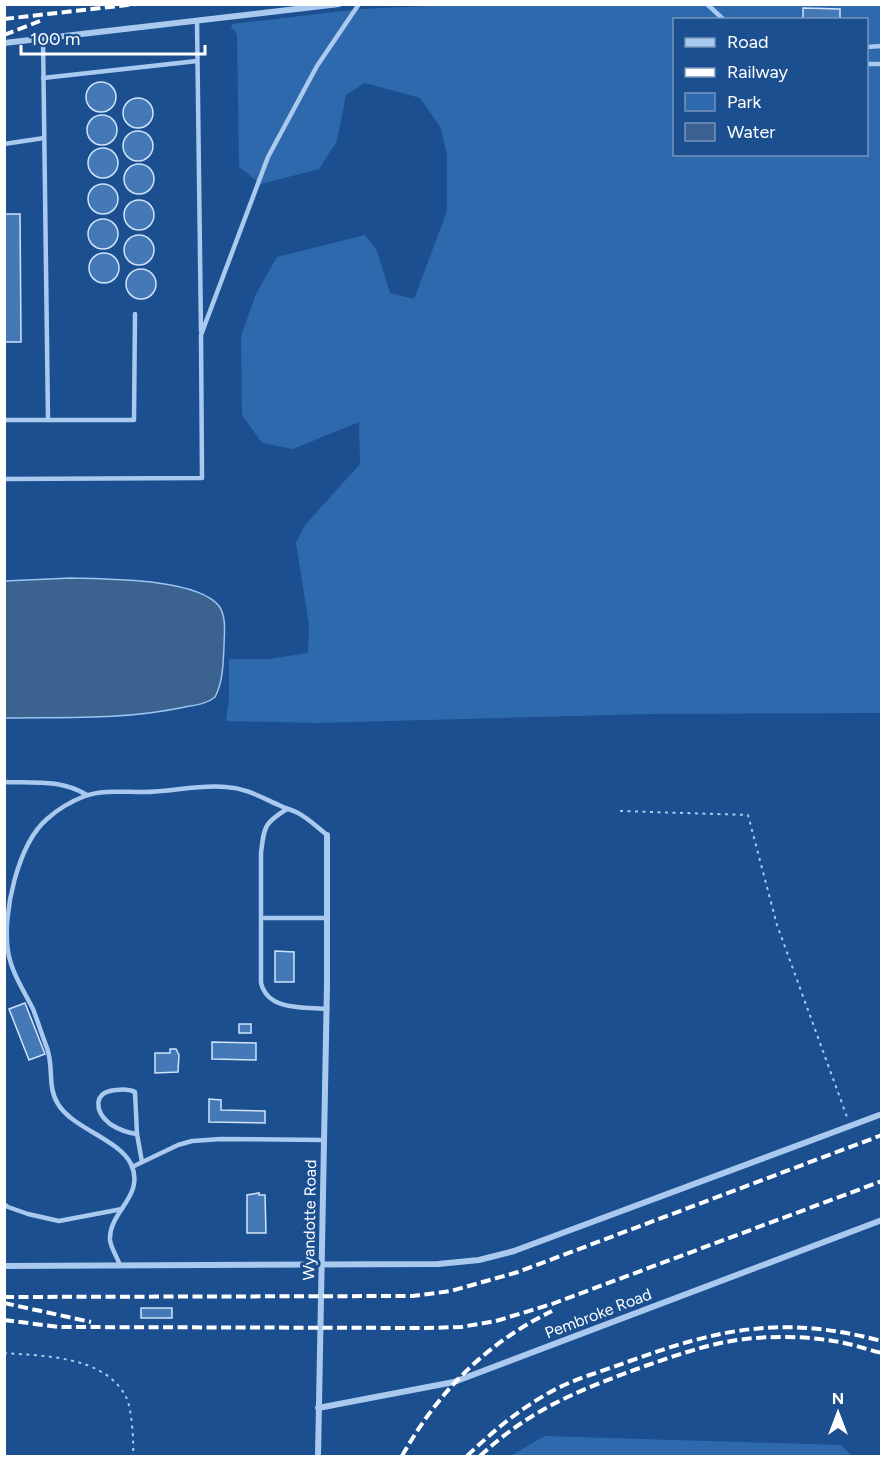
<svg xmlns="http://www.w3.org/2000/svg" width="886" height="1461" viewBox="0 0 886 1461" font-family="Figtree,sans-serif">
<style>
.green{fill:#2e69ad;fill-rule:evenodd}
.water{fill:#3c6290;stroke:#9cc4f0;stroke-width:1.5}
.building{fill:#4478b7;stroke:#cfe3fa;stroke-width:1.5}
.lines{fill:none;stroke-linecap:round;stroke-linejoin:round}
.path{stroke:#a9c9ee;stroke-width:2;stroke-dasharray:3 4.5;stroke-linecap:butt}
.service{stroke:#a9c9ee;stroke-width:4.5}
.minor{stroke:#a9c9ee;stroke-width:6}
.rail{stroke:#fff;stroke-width:4;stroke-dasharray:10 4.5;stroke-linecap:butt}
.labels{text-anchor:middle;stroke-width:6;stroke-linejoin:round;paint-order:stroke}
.street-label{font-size:16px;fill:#fff;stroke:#1b4f8f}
</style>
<rect width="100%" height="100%" fill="#1b4f8f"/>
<g class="green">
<path d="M450 5H881V713L649 714 317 723 226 721 229 698V659H269L308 653 309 625 296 543 305 525 360 464 359 422 293 449 262 443 242 415 241 336 256 294 277 257 365 235 377 251 390 293 414 299 447 211V156L441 128 420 98 365 83 346 95 337 141 319 169 261 184 239 167 237 35 235 30 231 29 232 24 361 9ZM674 20H866V154H674Z"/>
<path d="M545 1436 841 1445 852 1456H510Z"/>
</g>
<path class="water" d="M71 578C105 579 197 578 219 606 227 617 224 635 224 647 223 664 223 682 215 697 207 704 195 705 185 707 125 720 65 717 5 718V581Z"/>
<g class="building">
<path d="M803 8 840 9V20H803Z"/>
<circle cx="101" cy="97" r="15"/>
<circle cx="138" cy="113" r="15"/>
<circle cx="102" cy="130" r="15"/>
<circle cx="138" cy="146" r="15"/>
<circle cx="103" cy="163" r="15"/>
<circle cx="139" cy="179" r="15"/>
<circle cx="103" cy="199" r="15"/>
<circle cx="139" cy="215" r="15"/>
<path d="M4 214H20L21 342H4Z"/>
<circle cx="103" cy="234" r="15"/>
<circle cx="139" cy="250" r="15"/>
<circle cx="104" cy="268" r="15"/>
<circle cx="141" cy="284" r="15"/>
<path d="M275 951 294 952V982H275Z"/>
<path d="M25 1003 45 1054 29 1060 9 1009Z"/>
<rect x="239" y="1024" width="12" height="9"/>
<path d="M212 1042 256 1043V1060L212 1059Z"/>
<path d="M170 1049H176L179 1055 178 1072 155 1073V1053H170Z"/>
<path d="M209 1099 221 1100V1110L265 1111V1123L209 1122Z"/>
<path d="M259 1193V1195H265L266 1233H247V1195Z"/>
<rect x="141" y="1308" width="31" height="10"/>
</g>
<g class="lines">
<g class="path">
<path d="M620 811 748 815 777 925 847 1117"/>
<path d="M4 1353C45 1356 105 1356 126 1397 132 1408 134 1443 133 1456"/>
</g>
<g class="service">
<path d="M707 4 724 20"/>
<path d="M197 21 201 331"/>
<path d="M866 47 882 46"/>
<path d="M866 64H882"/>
<path d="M43 78 197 61"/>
<path d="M4 144 44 138"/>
<path d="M4 420H48L43 38"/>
<path d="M48 420H134L135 314"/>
<path d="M4 479 202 478 201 335 268 157 317 66 359 4"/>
<path d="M4 782C35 783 60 779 87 795"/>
<path d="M287 809C264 823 264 827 261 853V983C268 1011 303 1007 327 1009"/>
<path d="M261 918H327"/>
<path d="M137 1134C128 1133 118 1129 110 1124 94 1111 93 1092 116 1090 123 1089 129 1089 135 1092L137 1134 142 1162"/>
<path d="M132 1167 178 1145 192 1141 221 1139 324 1140"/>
<path d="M4 1204 8 1207 28 1214 59 1221 122 1209"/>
<path d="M120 1265C117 1257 111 1248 110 1240 108 1212 146 1196 131 1164 120 1140 72 1128 58 1104 47 1087 54 1067 47 1048 42 1035 38 1022 33 1009 24 991 11 972 8 951 2 914 18 844 47 819 57 810 72 801 85 796 102 790 122 792 140 792 168 793 197 784 226 787 247 788 262 798 281 806 286 809 293 810 298 813 308 818 318 828 327 835"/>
</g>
<g class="minor">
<path d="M4 43 339 4"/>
<path d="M4 1266 438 1264 479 1260 514 1251 882 1114"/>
<path d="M318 1408 454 1382 882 1220"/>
<path d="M318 1456 327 985V835"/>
</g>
<g class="rail">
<path d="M4 19 136 4"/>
<path d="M4 35 40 21"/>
<path d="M4 1297 413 1296 451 1291 518 1272 882 1135"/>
<path d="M4 1303 91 1322"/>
<path d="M4 1320 59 1327 426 1328 461 1327 496 1321 552 1304 882 1181"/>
<path d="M402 1456C438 1392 485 1344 552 1311"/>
<path d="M467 1456C493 1431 522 1407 554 1390 577 1378 603 1371 627 1362 721 1328 783 1315 882 1341"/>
<path d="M480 1456C533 1407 582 1389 648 1365 680 1354 711 1343 745 1339 773 1336 805 1336 833 1341 849 1343 865 1349 882 1353"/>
</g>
</g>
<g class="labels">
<g class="street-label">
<text transform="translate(309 1220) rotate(-89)" y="6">Wyandotte Road</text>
<text transform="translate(598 1313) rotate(-21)" y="6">Pembroke Road</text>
</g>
</g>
<rect width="886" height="1461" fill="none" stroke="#ffffff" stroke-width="12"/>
<rect x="673" y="18" width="195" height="138" fill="#1b4f8f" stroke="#7695bc" stroke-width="1.5"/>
<rect x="685" y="38" width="30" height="9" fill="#a9c9ee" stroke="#7695bc" stroke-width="1.5"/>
<text x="727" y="48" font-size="18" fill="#ffffff">Road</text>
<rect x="685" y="68" width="30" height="9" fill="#ffffff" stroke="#7695bc" stroke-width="1.5"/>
<text x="727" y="78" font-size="18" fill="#ffffff">Railway</text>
<rect x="685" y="93" width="30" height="18" fill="#2e69ad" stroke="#7695bc" stroke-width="1.5"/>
<text x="727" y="108" font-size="18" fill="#ffffff">Park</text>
<rect x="685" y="123" width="30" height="18" fill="#3c6290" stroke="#7695bc" stroke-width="1.5"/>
<text x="727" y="138" font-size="18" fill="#ffffff">Water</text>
<g transform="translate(838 1413)" stroke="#1b4f8f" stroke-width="4.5" paint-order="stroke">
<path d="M0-4.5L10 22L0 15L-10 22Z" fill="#ffffff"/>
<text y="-9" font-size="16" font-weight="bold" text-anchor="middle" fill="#ffffff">N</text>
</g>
<path d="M21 45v9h184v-9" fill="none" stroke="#ffffff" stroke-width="3"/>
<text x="30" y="45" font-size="18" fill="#ffffff" stroke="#1b4f8f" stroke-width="4.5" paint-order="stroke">100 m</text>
</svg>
